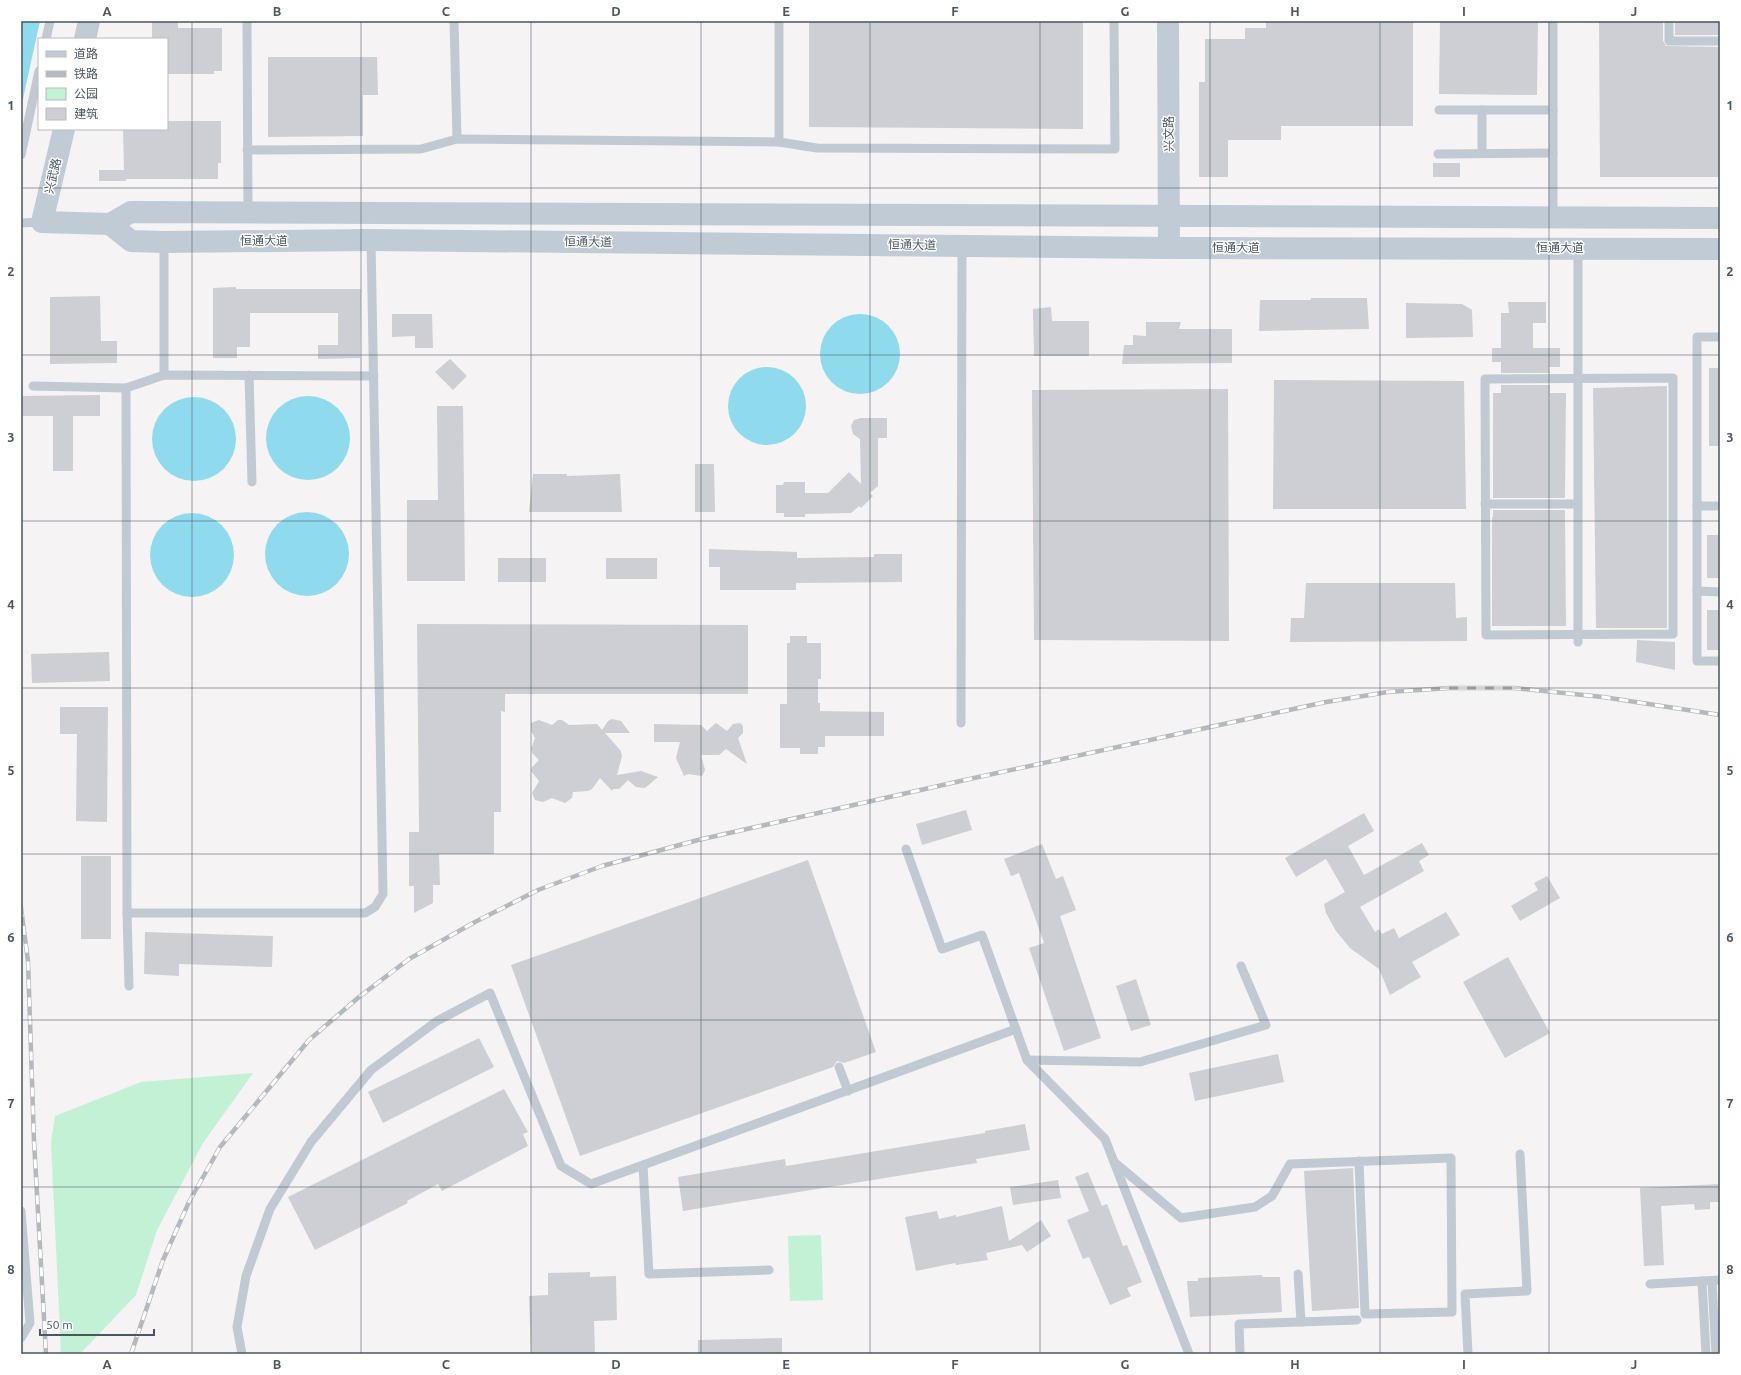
<svg xmlns="http://www.w3.org/2000/svg" width="1741" height="1375" viewBox="0 0 1741 1375" font-family="Ubuntu,'Noto Sans SC',sans-serif">
<style>
.green{fill:#c3f1d5}
.water{fill:#90daee}
.building{fill:#cdcfd5}
.lines{fill:none;stroke-linecap:round;stroke-linejoin:round}
.lane{stroke:#c1cad2;stroke-width:9}
.secondary{stroke:#c1cbd6;stroke-width:22}
.rail-casing{stroke:#b5b8bd;stroke-width:4.5}
.rail{stroke:#fff;stroke-width:3;stroke-dasharray:9;stroke-linecap:butt}
.grid{fill:none;stroke:#4a5661;stroke-width:1;stroke-opacity:0.55}
.labels{text-anchor:middle;stroke-width:3;stroke-linejoin:round;paint-order:stroke}
.street-label{font-size:12px;fill:#4a5661;stroke:#fff}
.neatline{fill:none;stroke:#4a5661;stroke-width:1.5}
.grid-label{font-size:13px;text-anchor:middle;font-weight:bold;fill:#4a5661}
</style>
<rect width="100%" height="100%" fill="#f5f3f3"/>
<g class="green">
<path d="M253 1073 203 1143 157 1230 136 1295 80 1354H61L51 1142 55 1116 141 1082Z"/>
<path d="M821 1235 823 1300 790 1301 788 1236Z"/>
</g>
<g class="water">
<path d="M21 21H40L21 108Z"/>
<circle cx="860" cy="354" r="40"/>
<circle cx="767" cy="406" r="39"/>
<circle cx="308" cy="438" r="42"/>
<circle cx="194" cy="439" r="42"/>
<circle cx="307" cy="554" r="42"/>
<circle cx="192" cy="555" r="42"/>
</g>
<g class="building">
<path d="M152 21H178V28H222V71H214V74H167V39H152Z"/>
<path d="M809 21H1083V129L809 127Z"/>
<path d="M1266 21H1413V126H1281V140H1228V177H1199V82H1205V39H1245V28H1266Z"/>
<path d="M1440 21H1538L1537 95 1439 94Z"/>
<path d="M1599 21H1663V41L1666 46 1720 47V177H1600Z"/>
<rect x="1675" y="21" width="45" height="14"/>
<path d="M268 57H377L378 95H363V136L268 137Z"/>
<path d="M167 121H221V163H218V179H126V181H99V170H124L123 129H167Z"/>
<rect x="1433" y="163" width="27" height="14"/>
<path d="M236 287V289H361L360 358 318 359V345H338V313H250V347H237V358H213V288Z"/>
<path d="M100 296 101 341H117V363L50 364V297Z"/>
<path d="M1311 298H1367L1369 329 1259 331 1260 300H1311Z"/>
<path d="M1508 302H1546V323H1533V348H1560V367H1549L1550 373H1501V362H1492V348H1501V313H1509Z"/>
<path d="M1406 303 1462 304 1472 310 1473 337 1406 338Z"/>
<path d="M1051 307 1052 321H1089V356H1034L1033 309Z"/>
<path d="M392 314H432L433 348H415V336L392 337Z"/>
<path d="M1146 322H1181L1179 329H1232V363L1122 364 1124 345H1133V335L1146 336Z"/>
<path d="M450 359 467 376 453 390 435 372Z"/>
<rect x="1709" y="368" width="11" height="78"/>
<path d="M1274 380 1464 381 1466 509H1273Z"/>
<path d="M1501 385H1550V393H1566L1565 498H1493V393H1501Z"/>
<path d="M1667 386V628H1596L1593 388Z"/>
<path d="M1228 389 1229 641 1034 640 1032 390Z"/>
<path d="M100 395V416H73V471H53V416H22V396Z"/>
<path d="M437 406H463L465 581H407V500H438Z"/>
<path d="M861 418H887V438H878V486L870 493 873 496 861 508 859 506 851 513 805 514V517H784V513H776V485H783L784 482H805V493H828L849 472 861 484 860 439 853 434 851 426 854 420Z"/>
<path d="M695 464H714L715 512H695Z"/>
<path d="M533 474H567V476L620 474 622 512H529Z"/>
<path d="M1493 510H1565L1566 626H1492V517H1493Z"/>
<rect x="1707" y="535" width="13" height="43"/>
<path d="M709 549 797 552V558L874 557V554H902V582L796 583V590H720V567H709Z"/>
<rect x="498" y="558" width="48" height="24"/>
<rect x="606" y="558" width="51" height="21"/>
<path d="M1306 583H1455L1456 618 1467 617V641L1290 642 1291 618H1304Z"/>
<rect x="1707" y="610" width="13" height="40"/>
<path d="M417 624 748 625V694H505V712L501 711V812H494V854H439L440 885H433V903L414 913V886H409V832H419Z"/>
<path d="M790 636H807V643H821V679H818V703H820V711L884 712V736H825V747H818V754H800V748H780V704H787V643H790Z"/>
<path d="M1637 640 1675 642V670L1636 662Z"/>
<path d="M109 652 110 681 32 683 31 654Z"/>
<path d="M60 707H108L107 822 76 821 77 734H60Z"/>
<path d="M612 719 621 721 630 733H605L621 751 622 756 617 775 641 771 658 777 645 788 636 787 628 780 619 789H613L612 791 600 778 592 789 588 791 573 792 572 798 565 803 552 798 543 802 535 800 532 793 539 781 531 771 532 767 539 760 532 753 531 749 535 738 531 731V723L539 720 552 725 558 720H562L569 725 597 724 602 730 608 721Z"/>
<path d="M716 723 727 731 733 724 740 723 743 726V733L738 738 747 764 726 749 719 755H701L705 770 702 776 688 774 684 776 676 758 680 742H654V724L701 725 707 731Z"/>
<path d="M966 810 972 830 922 845 916 824Z"/>
<path d="M1364 813 1374 831 1348 846 1364 875 1422 843 1429 855 1419 861 1424 871 1360 907 1375 932 1379 929 1382 934 1394 928 1399 938 1446 912 1460 935 1412 962 1421 977 1390 995 1379 969 1350 948 1336 931 1326 913 1324 904 1345 892 1326 859 1296 877 1285 858Z"/>
<path d="M1042 844 1056 879 1063 876 1076 910 1060 916 1101 1038 1064 1051 1029 948 1044 943 1019 873 1011 876 1004 859Z"/>
<rect x="81" y="856" width="30" height="83"/>
<path d="M808 860 876 1052 844 1063 837 1061 833 1067 580 1156 511 965Z"/>
<path d="M1547 876 1560 898 1520 921 1511 906 1538 890 1534 883Z"/>
<path d="M145 932 273 936 272 967 179 964V976L144 974Z"/>
<path d="M1508 957 1550 1033 1505 1058 1463 982Z"/>
<path d="M1136 979 1151 1025 1131 1031 1116 986Z"/>
<path d="M479 1038 494 1067 383 1123 368 1092Z"/>
<path d="M1278 1054 1284 1082 1195 1101 1189 1073Z"/>
<path d="M504 1089 528 1132 523 1134 528 1146 442 1191 438 1184 407 1201 408 1203 315 1250 288 1197Z"/>
<path d="M1025 1124 1030 1150 976 1159 977 1163 683 1211 678 1177 785 1159 786 1166 985 1133V1131Z"/>
<path d="M1353 1168 1359 1308 1312 1311 1304 1171Z"/>
<path d="M1088 1172 1102 1206 1107 1204 1123 1246 1127 1245 1142 1282 1127 1288 1131 1296 1110 1305 1089 1257 1083 1259 1067 1220 1089 1211 1075 1177Z"/>
<path d="M1058 1180 1061 1198 1013 1205 1010 1187Z"/>
<path d="M1720 1184V1202H1710V1209L1695 1210 1694 1204 1661 1206 1664 1265 1644 1266 1640 1188Z"/>
<path d="M1002 1206 1009 1241 1041 1220 1051 1236 1027 1252 1022 1245 986 1253 988 1260 956 1265 955 1263 916 1271 905 1217 937 1211 939 1219 956 1215V1217Z"/>
<path d="M590 1272V1277L616 1276 617 1320 594 1321 595 1354H531L529 1296 548 1295V1273Z"/>
<path d="M1262 1275V1277H1280L1282 1312 1190 1317 1187 1281H1198V1278Z"/>
<path d="M782 1338V1354H698V1340Z"/>
</g>
<g class="lines">
<g class="lane">
<path d="M247 21 248 212"/>
<path d="M454 21 457 139"/>
<path d="M1553 21V217"/>
<path d="M1669 21V41H1720"/>
<path d="M46 39 50 21"/>
<path d="M1439 110H1553"/>
<path d="M779 142V21"/>
<path d="M247 150 421 149 457 139 779 142 817 148 1115 149 1114 21"/>
<path d="M1482 153V110"/>
<path d="M1438 154 1553 153"/>
<path d="M21 155 39 71"/>
<path d="M21 223 42 222"/>
<path d="M1578 248V642"/>
<path d="M1720 337H1697V661H1720"/>
<path d="M164 375V242"/>
<path d="M249 375 252 482"/>
<path d="M1673 378V634L1486 635 1485 379Z"/>
<path d="M33 386 126 388 164 375 374 376"/>
<path d="M126 388 127 913 129 986"/>
<path d="M1485 504H1578"/>
<path d="M1697 506H1716"/>
<path d="M1697 591 1720 592"/>
<path d="M961 723 962 246"/>
<path d="M906 849 942 949 982 935 1027 1060 1105 1139 1189 1354"/>
<path d="M127 913H365L375 907 383 894 371 240"/>
<path d="M1027 1060 1140 1062 1266 1025 1241 966"/>
<path d="M839 1067 848 1091"/>
<path d="M1114 1162 1181 1218 1255 1207 1272 1196 1290 1164 1451 1158 1452 1312 1365 1314 1359 1161"/>
<path d="M643 1165 649 1274 769 1270"/>
<path d="M21 1211 30 1323 21 1338"/>
<path d="M1298 1274 1301 1322"/>
<path d="M1702 1281 1706 1354"/>
<path d="M1712 1281 1716 1354"/>
<path d="M1650 1284 1720 1280"/>
<path d="M242 1354 237 1327 246 1276 270 1209 311 1142 371 1070 437 1021 490 993 561 1166 591 1184 1016 1029"/>
<path d="M1240 1354 1239 1324 1357 1320"/>
<path d="M1468 1354 1465 1294 1527 1291 1520 1154"/>
</g>
<g class="secondary">
<path d="M1168 21 1169 248"/>
<path d="M85 39 89 21"/>
<path d="M64 129 42 222 110 224 131 212 1720 218"/>
<path d="M110 224 131 241 164 242 371 240 1169 248 1720 249"/>
</g>
<defs>
<g id="rail">
<path d="M21 908 28 961 34 1141 46 1354"/>
<path d="M131 1354 163 1260 189 1202 220 1147 309 1040 359 997 409 959 475 922 538 890 602 866 698 840 965 780 1326 702 1388 692 1450 688H1514L1603 697 1720 715"/>
</g>
</defs>
<use href="#rail" class="rail-casing"/>
<use href="#rail" class="rail"/>
</g>
<path class="grid" d="M192 21V1354M361 21V1354M531 21V1354M701 21V1354M870 21V1354M1040 21V1354M1210 21V1354M1380 21V1354M1549 21V1354M21 188H1720M21 355H1720M21 521H1720M21 688H1720M21 854H1720M21 1020H1720M21 1187H1720"/>
<g class="labels">
<g class="street-label">
<text transform="translate(1169 134) rotate(-90)" y="4">兴文路</text>
<text transform="translate(53 176) rotate(-77)" y="4">兴武路</text>
<text x="264" y="245">恒通大道</text>
<text transform="translate(588 242) rotate(1)" y="4">恒通大道</text>
<text transform="translate(912 245) rotate(1)" y="4">恒通大道</text>
<text x="1236" y="252">恒通大道</text>
<text x="1560" y="252">恒通大道</text>
</g>
</g>
<rect width="1741" height="1375" fill="none" stroke="#ffffff" stroke-width="44"/>
<rect x="38" y="38" width="130" height="92" fill="#ffffff" stroke="#b7bbc0"/>
<rect x="46" y="51" width="20" height="6" fill="#c1cbd6" stroke="#b7bbc0"/>
<text x="74" y="58" font-size="12" fill="#4a5661">道路</text>
<rect x="46" y="71" width="20" height="6" fill="#b5b8bd" stroke="#b7bbc0"/>
<text x="74" y="78" font-size="12" fill="#4a5661">铁路</text>
<rect x="46" y="88" width="20" height="12" fill="#c3f1d5" stroke="#b7bbc0"/>
<text x="74" y="98" font-size="12" fill="#4a5661">公园</text>
<rect x="46" y="108" width="20" height="12" fill="#cdcfd5" stroke="#b7bbc0"/>
<text x="74" y="118" font-size="12" fill="#4a5661">建筑</text>
<path d="M40 1329v6h114v-6" fill="none" stroke="#4a5661" stroke-width="2"/>
<text x="46" y="1329" font-size="12" fill="#4a5661" stroke="#ffffff" stroke-width="3" paint-order="stroke">50 m</text>
<rect x="22" y="22" width="1697" height="1331" class="neatline"/>
<g class="grid-label">
<text x="107" y="16">A</text>
<text x="277" y="16">B</text>
<text x="446" y="16">C</text>
<text x="616" y="16">D</text>
<text x="786" y="16">E</text>
<text x="955" y="16">F</text>
<text x="1125" y="16">G</text>
<text x="1295" y="16">H</text>
<text x="1464" y="16">I</text>
<text x="1634" y="16">J</text>
<text x="11" y="110">1</text>
<text x="1730" y="110">1</text>
<text x="11" y="276">2</text>
<text x="1730" y="276">2</text>
<text x="11" y="442">3</text>
<text x="1730" y="442">3</text>
<text x="11" y="609">4</text>
<text x="1730" y="609">4</text>
<text x="11" y="775">5</text>
<text x="1730" y="775">5</text>
<text x="11" y="942">6</text>
<text x="1730" y="942">6</text>
<text x="11" y="1108">7</text>
<text x="1730" y="1108">7</text>
<text x="11" y="1274">8</text>
<text x="1730" y="1274">8</text>
<text x="107" y="1369">A</text>
<text x="277" y="1369">B</text>
<text x="446" y="1369">C</text>
<text x="616" y="1369">D</text>
<text x="786" y="1369">E</text>
<text x="955" y="1369">F</text>
<text x="1125" y="1369">G</text>
<text x="1295" y="1369">H</text>
<text x="1464" y="1369">I</text>
<text x="1634" y="1369">J</text>
</g>
</svg>
